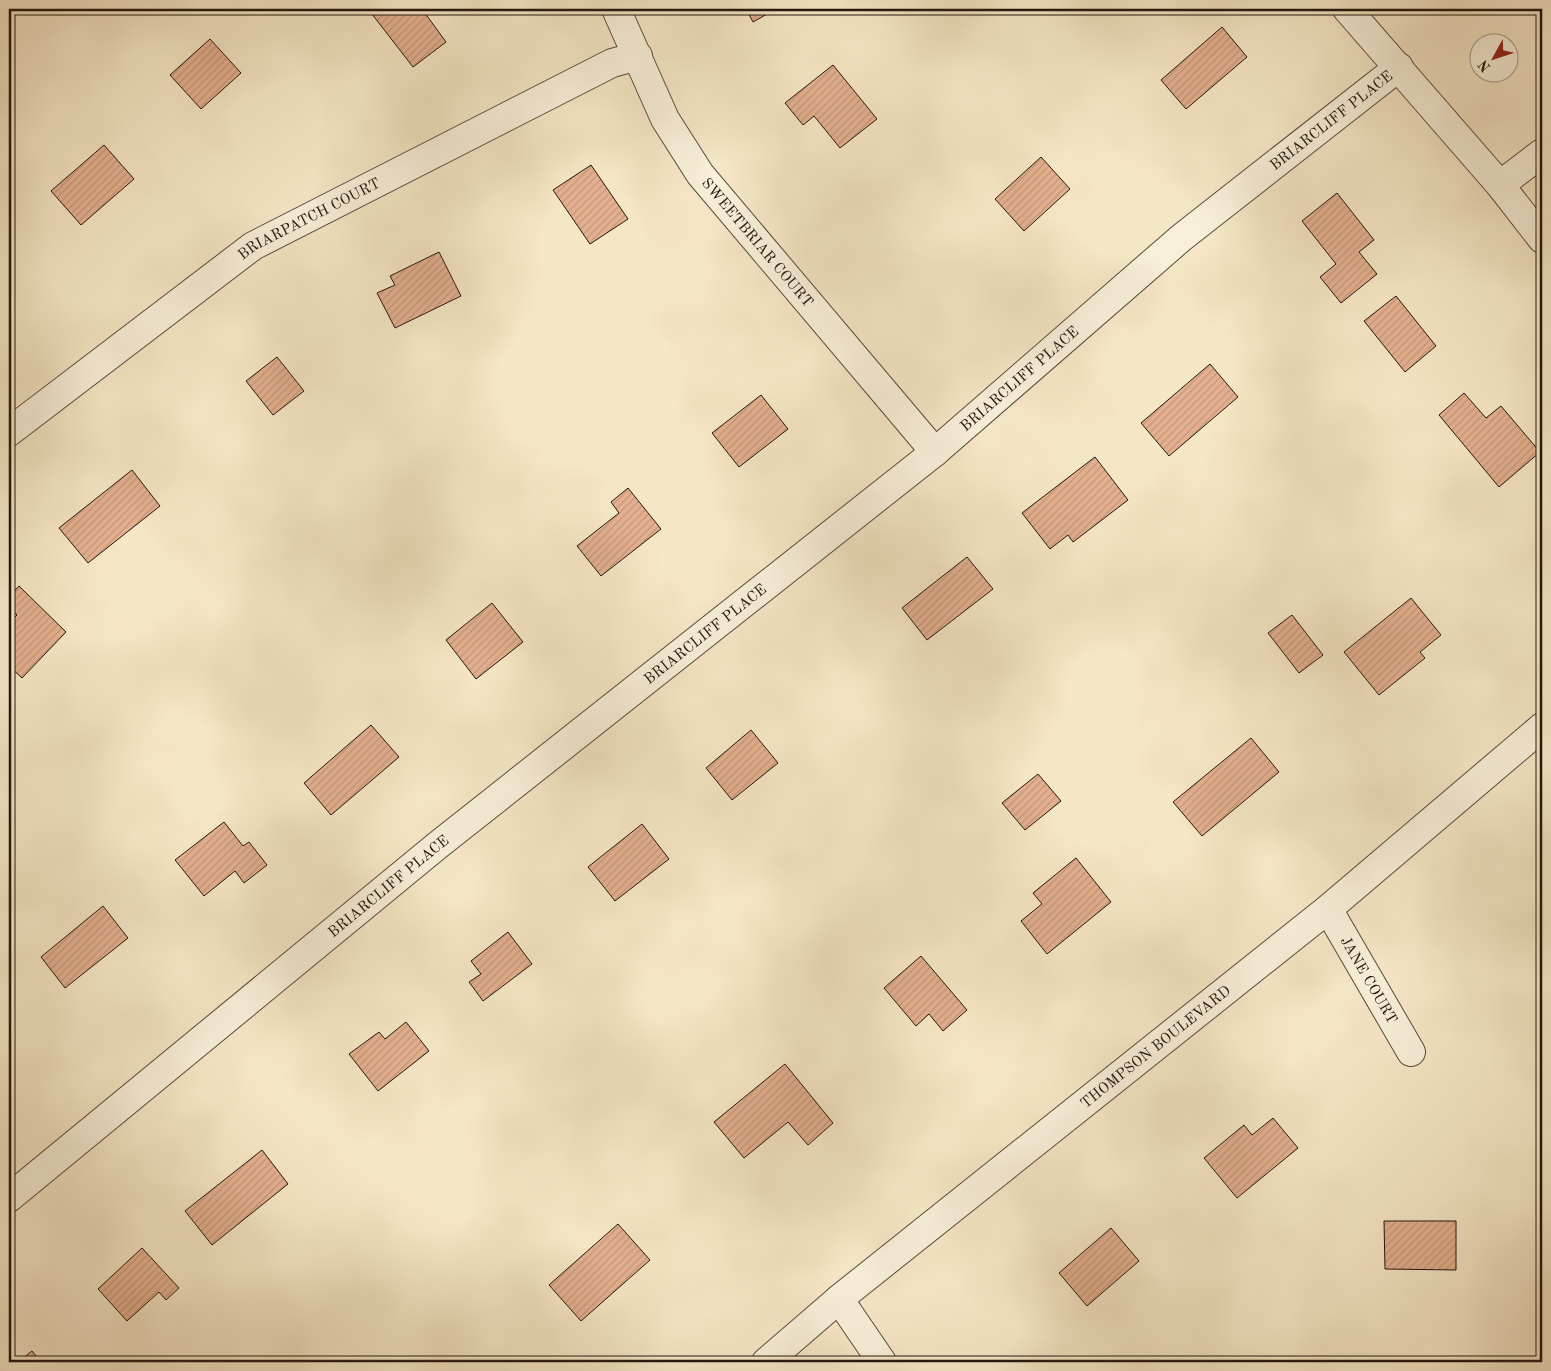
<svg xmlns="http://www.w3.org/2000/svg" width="1551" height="1371" viewBox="0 0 1551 1371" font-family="'Old Standard TT',serif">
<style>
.building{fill:url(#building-hatch);stroke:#23160e}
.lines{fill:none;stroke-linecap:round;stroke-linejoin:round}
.minor-casing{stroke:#584a3c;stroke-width:30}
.minor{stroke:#f8efd9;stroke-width:28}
.labels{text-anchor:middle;stroke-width:5;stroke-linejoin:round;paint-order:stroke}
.street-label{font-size:15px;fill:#23160e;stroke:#f8efd9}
</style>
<defs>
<pattern id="building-hatch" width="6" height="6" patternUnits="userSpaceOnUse" patternTransform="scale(1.25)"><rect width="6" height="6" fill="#e4b08f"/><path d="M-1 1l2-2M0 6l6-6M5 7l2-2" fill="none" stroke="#c3977a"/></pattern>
</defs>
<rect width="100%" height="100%" fill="#f5e6c5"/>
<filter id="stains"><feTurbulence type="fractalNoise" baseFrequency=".004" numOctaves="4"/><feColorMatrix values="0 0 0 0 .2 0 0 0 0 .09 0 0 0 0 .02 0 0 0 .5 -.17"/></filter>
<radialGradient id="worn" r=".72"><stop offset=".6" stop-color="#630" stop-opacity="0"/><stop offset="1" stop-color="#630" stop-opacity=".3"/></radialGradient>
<g class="building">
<path d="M368 9H422L446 42 413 67Z"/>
<path d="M746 9H776L753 22Z"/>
<path d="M1222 27 1247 57 1186 109 1161 80Z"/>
<path d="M210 39 241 73 201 109 170 75Z"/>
<path d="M833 65 877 119 840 148 814 116 803 125 785 103Z"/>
<path d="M104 145 134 179 81 225 51 191Z"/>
<path d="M1041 157 1070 189 1024 231 995 199Z"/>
<path d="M591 165 628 219 590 244 553 190Z"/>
<path d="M1337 193 1374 240 1359 252 1377 274 1341 303 1320 277 1336 264 1302 221Z"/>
<path d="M439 252 461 296 395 328 377 293 395 285 390 276Z"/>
<path d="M1396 296 1436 346 1405 372 1364 321Z"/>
<path d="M277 357 304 391 273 415 246 381Z"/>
<path d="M1210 364 1238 397 1169 456 1141 423Z"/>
<path d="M1464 393 1486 418 1501 406 1540 452 1499 487 1439 415Z"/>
<path d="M761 395 788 429 739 467 712 433Z"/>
<path d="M1095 457 1128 500 1073 542 1068 535 1050 549 1022 513Z"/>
<path d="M132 470 160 506 88 563 59 528Z"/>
<path d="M628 488 661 529 601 576 577 546 619 513 611 502Z"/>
<path d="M967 557 993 589 927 640 902 608Z"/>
<path d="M19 586 66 632 22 678 9 666V623L17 615 9 607V597Z"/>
<path d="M1411 598 1441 635 1420 652 1425 658 1379 695 1344 652Z"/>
<path d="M492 603 523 642 476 679 446 640Z"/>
<path d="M1292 615 1323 655 1299 673 1268 633Z"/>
<path d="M371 725 399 757 331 815 304 783Z"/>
<path d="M751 730 778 763 732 800 706 768Z"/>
<path d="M1251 738 1279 772 1202 836 1173 802Z"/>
<path d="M1038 774 1061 801 1025 830 1002 803Z"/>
<path d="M224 822 243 846 249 842 267 865 244 883 235 871 204 896 175 860Z"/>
<path d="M642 824 669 859 615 901 588 867Z"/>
<path d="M1076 858 1111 902 1047 954 1021 921 1042 904 1033 893Z"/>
<path d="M103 906 128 938 65 988 41 957Z"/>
<path d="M508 932 532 964 483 1001 469 982 481 974 471 961Z"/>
<path d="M921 956 967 1010 943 1031 929 1014 916 1026 884 988Z"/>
<path d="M406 1022 429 1051 378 1091 349 1054 379 1032 385 1039Z"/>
<path d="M785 1064 833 1123 808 1145 788 1122 744 1158 714 1122Z"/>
<path d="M1273 1118 1298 1148 1237 1198 1204 1158 1244 1125 1252 1135Z"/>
<path d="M262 1150 288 1184 212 1245 185 1211Z"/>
<path d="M1384 1221H1456V1270L1385 1269Z"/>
<path d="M618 1224 650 1260 581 1321 549 1285Z"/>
<path d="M1111 1228 1139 1261 1087 1306 1059 1273Z"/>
<path d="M142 1248 179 1288 166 1300 159 1292 127 1321 98 1289Z"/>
<path d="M32 1351 41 1362H18Z"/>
</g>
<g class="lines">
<defs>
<g id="minor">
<path id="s1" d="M616 9 665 119 700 174 935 452"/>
<path d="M1347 9 1500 185 1542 239"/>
<path d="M1500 185 1542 153"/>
<path id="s2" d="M9 432 253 246 612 63 638 56"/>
<path id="s3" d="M1328 909 1411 1052"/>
<path id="s4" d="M9 1198 438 845 935 452 1181 238 1399 67"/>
<path d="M839 1299 882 1362"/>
<path id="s5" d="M766 1362 839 1299 1328 909 1542 727"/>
</g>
</defs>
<use href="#minor" class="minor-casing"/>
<use href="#minor" class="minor"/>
</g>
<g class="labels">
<g class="street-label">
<text dy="5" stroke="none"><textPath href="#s4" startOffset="1706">BRIARCLIFF PLACE</textPath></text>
<text dy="5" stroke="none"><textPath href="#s2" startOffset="369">BRIARPATCH COURT</textPath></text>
<text dy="5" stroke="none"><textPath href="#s1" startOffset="275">SWEETBRIAR COURT</textPath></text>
<text dy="5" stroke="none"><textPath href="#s4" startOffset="1301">BRIARCLIFF PLACE</textPath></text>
<text dy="5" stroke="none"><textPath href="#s4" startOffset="896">BRIARCLIFF PLACE</textPath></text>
<text dy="5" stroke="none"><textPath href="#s4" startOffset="491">BRIARCLIFF PLACE</textPath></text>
<text dy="5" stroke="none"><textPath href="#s3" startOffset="82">JANE COURT</textPath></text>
<text dy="5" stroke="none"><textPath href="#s5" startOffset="501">THOMPSON BOULEVARD</textPath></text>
</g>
</g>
<rect width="1551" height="1371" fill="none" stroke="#f5e6c5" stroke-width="30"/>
<rect x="10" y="10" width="1531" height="1351" fill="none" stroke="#23160e" stroke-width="2.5"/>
<rect x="15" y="15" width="1521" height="1341" fill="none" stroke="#23160e"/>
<g transform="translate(1494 58) rotate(230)"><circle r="24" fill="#f8efd9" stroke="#a39888"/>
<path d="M0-4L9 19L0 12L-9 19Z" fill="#8f2418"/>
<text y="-8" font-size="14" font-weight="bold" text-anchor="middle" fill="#23160e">N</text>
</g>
<rect width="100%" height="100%" filter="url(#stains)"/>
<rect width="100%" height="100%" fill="url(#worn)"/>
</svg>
